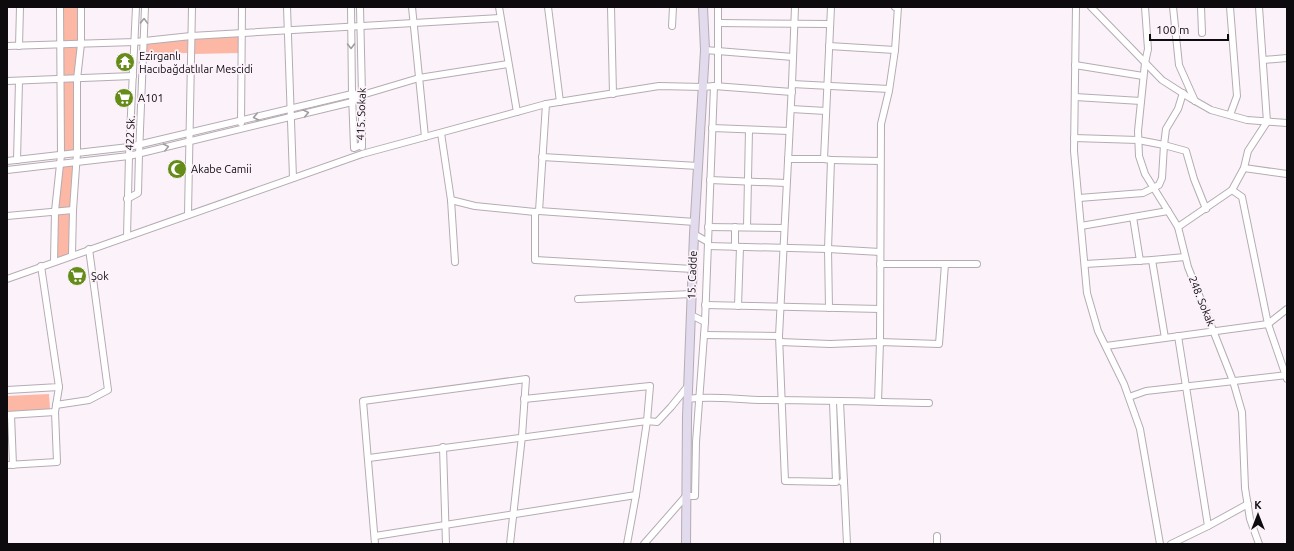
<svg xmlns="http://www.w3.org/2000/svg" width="1294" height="551" viewBox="0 0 1294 551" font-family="Ubuntu,sans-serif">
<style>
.green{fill:#fdb7a5}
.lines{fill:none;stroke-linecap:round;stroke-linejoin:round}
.street-casing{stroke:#b5acb3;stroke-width:8}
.secondary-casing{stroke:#b5acb3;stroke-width:10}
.street{stroke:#fff;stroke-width:6}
.secondary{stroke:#e2dbed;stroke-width:8}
.oneway{stroke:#9f9d9f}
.labels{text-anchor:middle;stroke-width:3.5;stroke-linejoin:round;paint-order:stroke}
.poi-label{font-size:11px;fill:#0e0b0e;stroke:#fcf2fa;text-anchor:start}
.street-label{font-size:11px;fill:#0e0b0e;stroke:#fcf2fa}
</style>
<rect width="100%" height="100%" fill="#fcf2fa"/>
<g class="green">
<path d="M63 7H77L78 42H63Z"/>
<path d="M239 36V53L193 54V38Z"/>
<path d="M188 38 187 53 145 54V42Z"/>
<path d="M63 48H78L75 77H64Z"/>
<path d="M63 82H75V151L62 153Z"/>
<path d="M76 162 72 255 54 262 60 164Z"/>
<path d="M49 394 50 409 7 412V396Z"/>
</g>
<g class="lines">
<defs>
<g id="street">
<path d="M287 7 293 178"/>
<path d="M351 7 352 94 354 148 361 145"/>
<path d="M360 7 362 95V147"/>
<path d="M412 7 425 137"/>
<path d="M499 7 517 112"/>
<path d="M548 7 560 102"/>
<path d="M611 7 613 94"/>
<path d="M795 7 792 84 779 336 785 481 836 482 833 402"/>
<path d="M1076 7 1074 151 1087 293 1098 331 1124 384 1140 429 1160 544"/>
<path d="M1091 7 1162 80 1190 98 1211 110 1247 120 1287 123"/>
<path d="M1145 7 1148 49 1145 63 1138 131 1139 156 1145 174 1178 227 1188 267 1233 381 1242 412 1245 488 1250 519 1259 544"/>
<path d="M1173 7 1179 65 1195 101"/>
<path d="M1201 7 1202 33"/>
<path d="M718 23 830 24"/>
<path d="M672 26 673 7"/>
<path d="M7 46 135 42 191 36 500 18"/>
<path d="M19 46 20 7"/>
<path d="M829 46 895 50"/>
<path d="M705 50 793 57"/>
<path d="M1263 60 1287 58"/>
<path d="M1075 65 1143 76"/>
<path d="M7 81 133 76"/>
<path d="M792 84 889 89"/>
<path d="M718 86V7"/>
<path d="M1075 97 1141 101"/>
<path d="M546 104 539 211 535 212V260L693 269"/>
<path d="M791 109 826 111"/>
<path d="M1230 115 1237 96 1230 7"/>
<path d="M241 123 242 7"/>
<path d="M712 128 789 131"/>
<path d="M441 133 451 200 455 262"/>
<path d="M1074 138 1138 140 1164 145 1186 151 1194 179 1206 209"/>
<path d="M542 157 698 166"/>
<path d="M788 159H824"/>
<path d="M17 160 19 81"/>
<path d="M831 160 880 161"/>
<path d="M7 161 129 147 352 94 362 95"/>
<path d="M1244 168 1287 174"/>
<path d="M7 170 129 156 352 102 362 95 419 78 508 64"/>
<path d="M710 180 786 183"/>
<path d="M1232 190 1242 197 1268 324 1287 379"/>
<path d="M1079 198 1143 193 1159 185 1162 178 1164 145 1166 129 1178 109 1183 93"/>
<path d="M127 199 138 193 139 154 145 7"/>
<path d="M451 200 475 206 535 212"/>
<path d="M539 211 695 222"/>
<path d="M188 214 192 7"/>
<path d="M7 216 73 210"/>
<path d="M1133 217 1140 261"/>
<path d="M1081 226 1168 211"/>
<path d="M708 227 784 228"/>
<path d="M735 227V247"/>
<path d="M747 227 749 130"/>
<path d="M1178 227 1232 190 1244 168 1248 151 1267 122 1259 7"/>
<path d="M694 234 708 242"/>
<path d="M127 236 129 156 136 7"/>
<path d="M708 246 828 249 880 252"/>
<path d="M72 255 73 210 77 153V79L81 44V7"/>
<path d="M1152 260 1165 338"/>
<path d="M54 262 55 211 61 155 60 7"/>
<path d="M880 264H977"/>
<path d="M1085 264 1152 260 1185 257"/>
<path d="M7 279 362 154 546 104 659 86 703 87 714 86 792 92"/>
<path d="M578 299 692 294"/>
<path d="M705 305 880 309"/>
<path d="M738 306 740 247"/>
<path d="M829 308 828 249 831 160 824 159 831 7"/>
<path d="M691 315 705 322"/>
<path d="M704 335 779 336"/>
<path d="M780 342 830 344 880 342 939 344 945 264"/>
<path d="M1106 346 1268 324 1287 309"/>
<path d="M7 390 59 387 41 266"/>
<path d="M1129 397 1146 391 1287 375"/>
<path d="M687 399C713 395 738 400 764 400 819 400 874 402 929 403"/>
<path d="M840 402 844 482"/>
<path d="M878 402 880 342 881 124 889 91 895 50 898 7H895"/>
<path d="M56 405 89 400 108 390 89 249"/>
<path d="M7 415 55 412 59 387"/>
<path d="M11 415 13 465"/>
<path d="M443 447 446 544"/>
<path d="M369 458 647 421 650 386 524 399"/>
<path d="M7 465 57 462 55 412"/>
<path d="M842 482H844L847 544"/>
<path d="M1208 526 1248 504"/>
<path d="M375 536 636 495"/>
<path d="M375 544 363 401 526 379 522 436 510 544"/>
<path d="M627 544 636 495 647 421 657 422 671 407 688 386"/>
<path d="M644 544 686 496H695L696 442 705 322 714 86"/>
<path d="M937 544V536"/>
<path d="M1171 544 1208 526 1178 336"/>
</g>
<path id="secondary" d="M686 544 687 417 694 234 705 50 703 7"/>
</defs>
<use href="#street" class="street-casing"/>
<use href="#secondary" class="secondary-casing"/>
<use href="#street" class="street"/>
<use href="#secondary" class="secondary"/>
</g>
<defs><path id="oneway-chevron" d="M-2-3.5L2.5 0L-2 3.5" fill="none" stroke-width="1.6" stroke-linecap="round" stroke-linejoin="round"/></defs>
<g class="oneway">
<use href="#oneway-chevron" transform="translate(144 21) rotate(-88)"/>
<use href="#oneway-chevron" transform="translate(351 46) rotate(89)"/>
<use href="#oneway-chevron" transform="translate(306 113) rotate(-13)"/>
<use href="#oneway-chevron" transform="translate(256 117) rotate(167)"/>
<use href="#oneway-chevron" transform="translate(166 147) rotate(-14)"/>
</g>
<defs>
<symbol id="temple-disc" viewBox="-11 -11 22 22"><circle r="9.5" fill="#658c18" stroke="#fcf2fa"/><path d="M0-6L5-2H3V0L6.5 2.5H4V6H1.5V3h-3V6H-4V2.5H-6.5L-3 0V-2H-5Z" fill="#fff"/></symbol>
<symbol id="supermarket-disc" viewBox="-11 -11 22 22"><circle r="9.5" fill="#658c18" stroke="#fcf2fa"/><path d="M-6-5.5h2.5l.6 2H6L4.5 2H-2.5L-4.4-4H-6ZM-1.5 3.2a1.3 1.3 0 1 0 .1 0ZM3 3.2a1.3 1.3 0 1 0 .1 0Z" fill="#fff"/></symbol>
<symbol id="mosque-disc" viewBox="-11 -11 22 22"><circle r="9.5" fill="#658c18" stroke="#fcf2fa"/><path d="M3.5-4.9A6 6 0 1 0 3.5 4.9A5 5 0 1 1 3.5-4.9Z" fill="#fff"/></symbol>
</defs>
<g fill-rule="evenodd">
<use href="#temple-disc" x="114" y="51" width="22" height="22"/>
<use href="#supermarket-disc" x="113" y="87" width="22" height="22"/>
<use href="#mosque-disc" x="166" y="158" width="22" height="22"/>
<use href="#supermarket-disc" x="66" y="265" width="22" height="22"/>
</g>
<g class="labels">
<g class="poi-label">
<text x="139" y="60">Ezirganlı<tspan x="139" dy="13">Hacıbağdatlılar Mescidi</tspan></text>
<text x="138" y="102">A101</text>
<text x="191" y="173">Akabe Camii</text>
<text x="91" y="280">Şok</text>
</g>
<g class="street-label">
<text transform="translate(361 114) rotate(-88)" y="4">415. Sokak</text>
<text transform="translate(130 133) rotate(-87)" y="4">422 Sk.</text>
<text transform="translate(692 275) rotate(-88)" y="4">15. Cadde</text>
<text transform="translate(1202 301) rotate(68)" y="4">248. Sokak</text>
</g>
</g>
<rect width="1294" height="551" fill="none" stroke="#0e0b0e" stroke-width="16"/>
<g transform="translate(1258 515)" stroke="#fcf2fa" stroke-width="3" paint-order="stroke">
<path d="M0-3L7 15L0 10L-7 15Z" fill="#0e0b0e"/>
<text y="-6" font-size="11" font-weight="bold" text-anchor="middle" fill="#0e0b0e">K</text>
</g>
<path d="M1150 34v6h78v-6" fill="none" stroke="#0e0b0e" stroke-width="2"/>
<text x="1156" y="34" font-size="12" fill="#0e0b0e" stroke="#fcf2fa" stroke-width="3" paint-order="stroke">100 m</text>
</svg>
